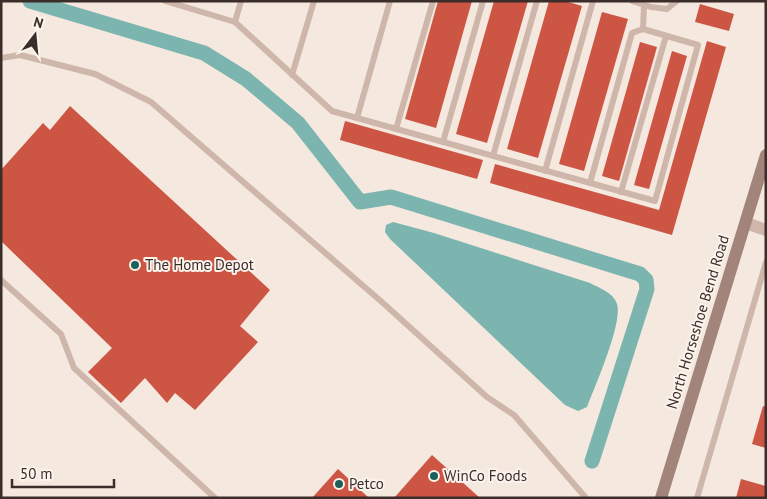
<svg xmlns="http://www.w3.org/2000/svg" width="767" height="499" viewBox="0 0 767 499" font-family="'PT Sans',sans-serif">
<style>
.water{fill:#7cb4af}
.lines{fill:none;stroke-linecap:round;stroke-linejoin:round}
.canal{stroke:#7cb4af;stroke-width:15}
.building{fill:#cd5544}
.lane{stroke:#ceb6aa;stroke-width:6}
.street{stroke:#ceb6aa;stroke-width:12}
.secondary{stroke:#a2847b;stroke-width:12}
.poi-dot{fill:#1c605c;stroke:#fbf3ec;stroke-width:2}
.labels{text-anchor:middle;stroke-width:4;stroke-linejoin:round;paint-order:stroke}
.poi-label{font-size:15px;fill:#3b2d2a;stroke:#fbf3ec;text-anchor:start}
.street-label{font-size:15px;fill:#3b2d2a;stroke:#fbf3ec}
</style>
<rect width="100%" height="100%" fill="#f4e8df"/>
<path class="water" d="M393 222 434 233 590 283C599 288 614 293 617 304 623 323 595 386 587 407L578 411 565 405 390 239 385 232 386 225Z"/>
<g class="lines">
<path class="canal" d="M30 1 204 53 246 79 298 123 360 202 391 197 640 274 646 280 647 289 592 461"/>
</g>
<g class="building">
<path d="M438 1H472L436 128 405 119Z"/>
<path d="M494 1H528L487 143 456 134Z"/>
<path d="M549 1H565L582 6 538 158 507 149Z"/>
<path d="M700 4 734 14 729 31 695 22Z"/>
<path d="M602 12 628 19 584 171 559 164Z"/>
<path d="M707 41 726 47 672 235 490 183 495 164 659 210Z"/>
<path d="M640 42 657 47 619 181 602 176Z"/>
<path d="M672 51 687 56 649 189 634 185Z"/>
<path d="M70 106 270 290 240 326 258 342 195 410 175 393 167 403 145 378 121 403 88 372 112 348 1 241V170L43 123 50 130Z"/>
<path d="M345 121 483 160 477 179 340 140Z"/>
<path d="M763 406 766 407V448L752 444Z"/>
<path d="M432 455 480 498H394Z"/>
<path d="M338 469 369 498H312Z"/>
<path d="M741 479 766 486V498H736Z"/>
</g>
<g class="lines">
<g class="lane">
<path d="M165 1 235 22 332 111 655 201 698 45 643 29 644 5"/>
<path d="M632 1 651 7 667 9 677 1"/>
<path d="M235 22 241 1"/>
<path d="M1 58 20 55 95 74 151 102 383 303 487 397 514 415 586 498"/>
<path d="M292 75 314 1"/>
<path d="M357 118 390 1"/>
<path d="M396 129 433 1"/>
<path d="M443 142 483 1"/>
<path d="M493 156 537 1"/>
<path d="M545 171 593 1"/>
<path d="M590 183 632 33 643 29"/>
<path d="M621 192 666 36"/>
<path d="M1 280 61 334 74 368 215 498"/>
<path d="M697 498 766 262"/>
</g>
<path class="street" d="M746 223 766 230"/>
<path class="secondary" d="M661 498 766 155"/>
</g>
<g class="poi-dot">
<circle cx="135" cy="265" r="5"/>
<circle cx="434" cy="476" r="5"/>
<circle cx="339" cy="484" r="5"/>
</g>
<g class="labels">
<g class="poi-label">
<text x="145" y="270">The Home Depot</text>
<text x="444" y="481">WinCo Foods</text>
<text x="349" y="489">Petco</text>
</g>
<g class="street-label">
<text transform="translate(698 322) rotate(-73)" y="5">North Horseshoe Bend Road</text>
</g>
</g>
<rect width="767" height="499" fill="none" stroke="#3b2d2a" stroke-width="5"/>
<g transform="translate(35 35) rotate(16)" stroke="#fbf3ec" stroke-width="4" paint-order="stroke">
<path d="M0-4L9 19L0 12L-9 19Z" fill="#3b2d2a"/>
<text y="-8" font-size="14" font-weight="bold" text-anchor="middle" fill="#3b2d2a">N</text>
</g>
<path d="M12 479v8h102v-8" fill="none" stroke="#3b2d2a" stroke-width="2.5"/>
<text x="20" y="479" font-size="15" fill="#3b2d2a" stroke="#fbf3ec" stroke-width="4" paint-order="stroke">50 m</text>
</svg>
